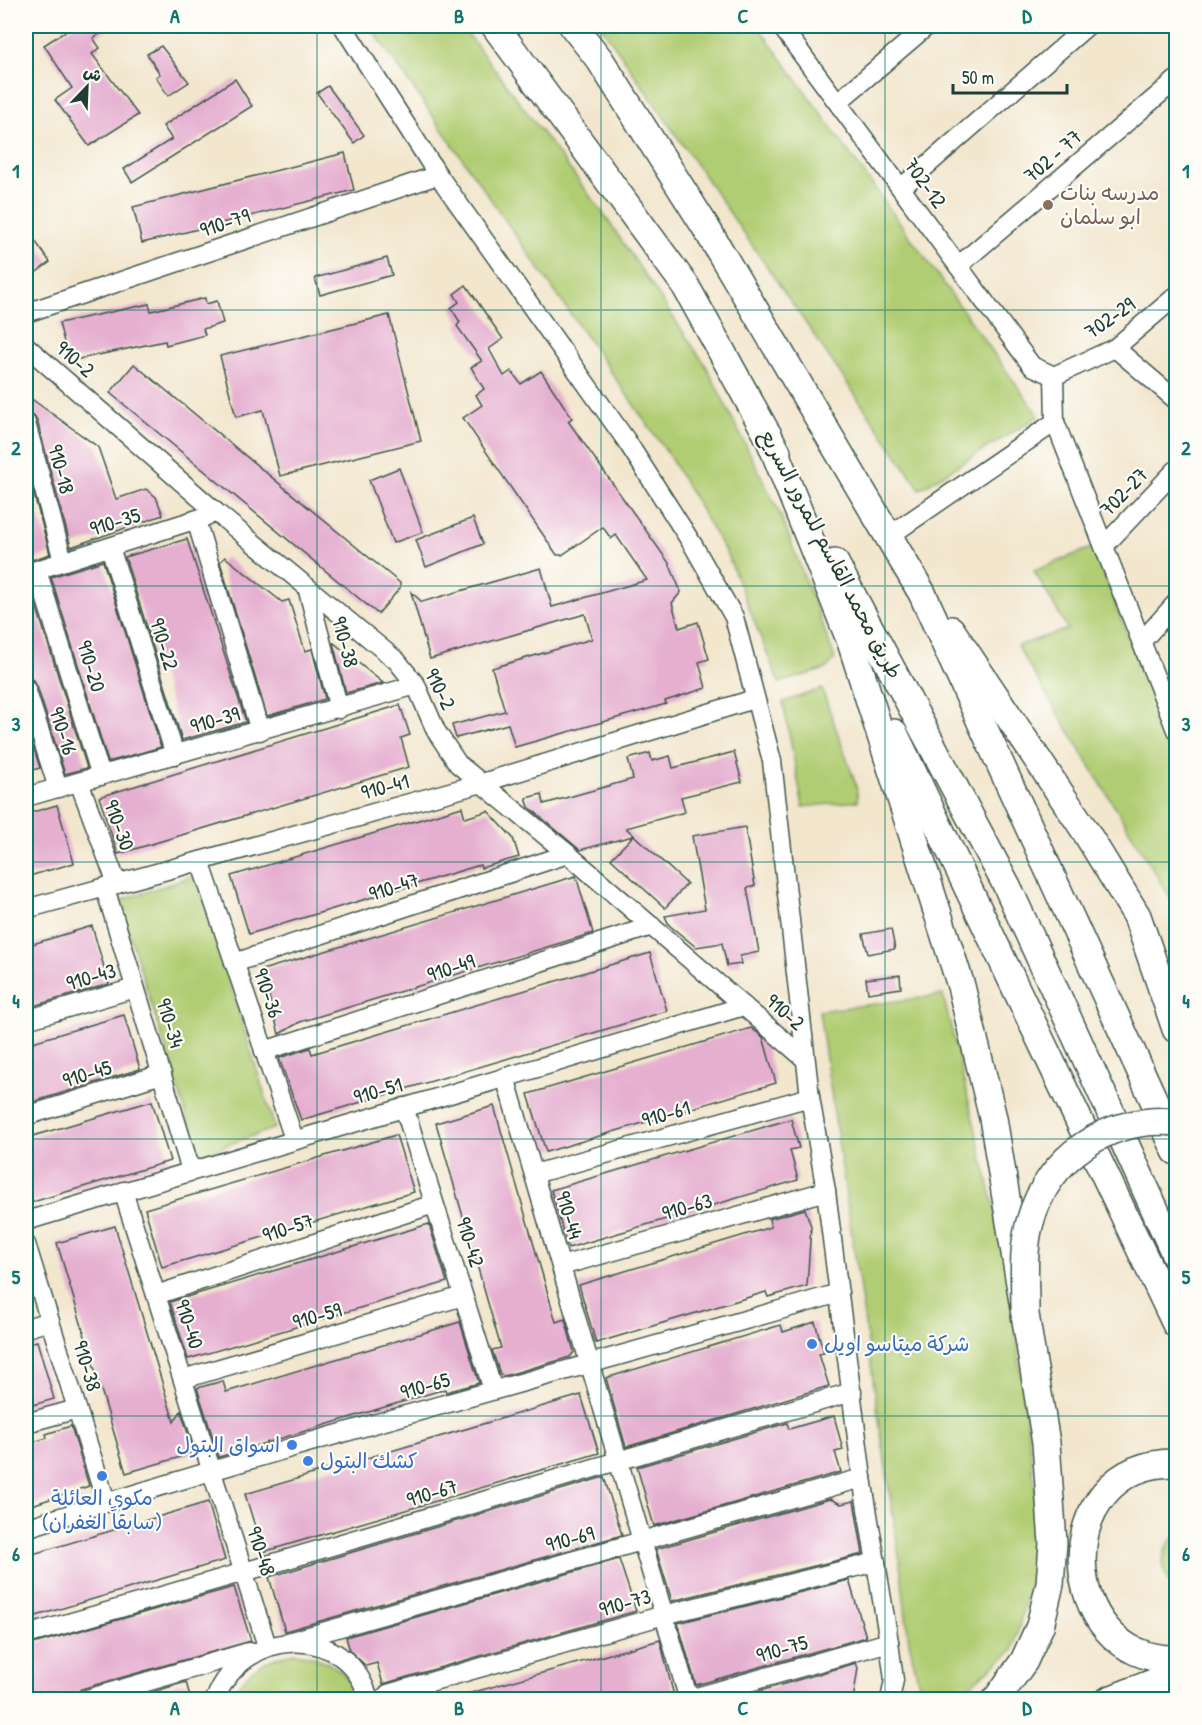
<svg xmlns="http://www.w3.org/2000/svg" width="1202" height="1725" viewBox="0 0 1202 1725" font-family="'Patrick Hand','Playpen Sans Arabic',sans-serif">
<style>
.green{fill:#b1cd73;stroke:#688554;stroke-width:1.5}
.building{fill:#e5afd0}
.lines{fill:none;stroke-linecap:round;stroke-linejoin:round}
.minor-casing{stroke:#3f564b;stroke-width:21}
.highway-casing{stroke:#3f564b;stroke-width:30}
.minor{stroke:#fff;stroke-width:18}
.highway{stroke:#fff;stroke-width:27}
.highway-bridge-casing{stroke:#3f564b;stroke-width:30;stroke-linecap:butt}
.highway-bridge{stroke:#fff;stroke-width:27}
.grid{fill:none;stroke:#0f766e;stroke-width:1.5;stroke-opacity:0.55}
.education-dot{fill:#8d6e63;stroke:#fdfcf7;stroke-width:2}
.shop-dot{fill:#3f7fe0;stroke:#fdfcf7;stroke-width:2}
.labels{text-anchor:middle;stroke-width:4.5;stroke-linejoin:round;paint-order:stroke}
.street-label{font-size:21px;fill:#1f3d34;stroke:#fdfcf7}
.education-label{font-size:21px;fill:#785e54;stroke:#fdfcf7;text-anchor:start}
.shop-label{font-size:21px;fill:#366cbe;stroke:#fdfcf7;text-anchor:start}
.neatline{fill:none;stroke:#0f766e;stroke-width:2}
.grid-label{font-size:20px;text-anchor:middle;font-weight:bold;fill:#0f766e}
</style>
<rect width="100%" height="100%" fill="#fdfcf7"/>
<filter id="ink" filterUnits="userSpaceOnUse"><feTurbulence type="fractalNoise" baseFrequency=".0167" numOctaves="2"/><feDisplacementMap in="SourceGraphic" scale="12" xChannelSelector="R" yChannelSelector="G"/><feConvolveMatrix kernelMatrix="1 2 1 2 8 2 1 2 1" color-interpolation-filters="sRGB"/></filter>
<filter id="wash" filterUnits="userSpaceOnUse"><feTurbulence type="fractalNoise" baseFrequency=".008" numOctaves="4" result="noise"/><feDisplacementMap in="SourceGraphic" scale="24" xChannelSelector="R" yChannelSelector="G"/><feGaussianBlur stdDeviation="1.35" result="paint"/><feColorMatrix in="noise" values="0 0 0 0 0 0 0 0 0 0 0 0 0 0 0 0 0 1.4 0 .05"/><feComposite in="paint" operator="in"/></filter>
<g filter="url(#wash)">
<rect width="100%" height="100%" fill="#f2e6cd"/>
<g class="green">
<path d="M370 26H462L605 216 706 366 781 516 835 658 826 669 779 683 728 556 668 454Z"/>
<path d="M601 26H758L1039 416 920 489Z"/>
<path d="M1093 547 1176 761V907L1017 646 1068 629 1034 571Z"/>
<path d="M822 689 856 785 858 801 803 807 783 702Z"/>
<path d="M196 875 275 1128 199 1155 119 901Z"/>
<path d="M943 995 1007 1260 1041 1538 1013 1650 953 1699 922 1697 909 1642 899 1556 819 1011Z"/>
<path d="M1176 1536V1590C1160 1575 1158 1551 1176 1536Z"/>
<path d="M295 1653C324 1657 349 1670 359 1700H231C243 1671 265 1658 295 1653Z"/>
</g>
<g id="blocks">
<g class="building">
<path d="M74 26H113L93 38 100 48 92 54 138 115 89 146 55 100 72 88 44 45Z"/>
<path d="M161 46 189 82 168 96 156 77 160 74 147 54Z"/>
<path d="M235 79 252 106 132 182 124 169 172 139 163 126Z"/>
<path d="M328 86 364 135 354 143 317 93Z"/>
<path d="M345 153 354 190 142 243 133 207Z"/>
<path d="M26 228 50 262 26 280Z"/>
<path d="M387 258 392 275 320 295 315 278Z"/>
<path d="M466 285 503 339 489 349 504 376 511 371 521 384 541 371 572 418 568 421 669 563 681 592 672 603 679 628 698 622 709 659 699 662 706 688 665 701 666 704 515 747 508 724 456 738 452 725 505 711 492 668 592 639 585 614 430 659 411 592 422 602 541 568 552 607 647 580 616 535 611 539 603 527 562 555H557L463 418 482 405 476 395 484 389 471 367 482 361 457 326 460 322 451 308 459 302 454 294Z"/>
<path d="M205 298 206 304 217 301 223 323 203 329 205 335 166 345 165 341 69 361 59 323 149 304 151 311Z"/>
<path d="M389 315 421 441 280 476 263 410 236 417 220 356Z"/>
<path d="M134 364 400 583V588L378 614 110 393Z"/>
<path d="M26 395 98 447 116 499 146 489 156 497 163 515 71 547 37 420 33 415 26 412Z"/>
<path d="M26 465 50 554 26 562Z"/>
<path d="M399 468 423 532 393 543 369 480Z"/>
<path d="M473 518 483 544 426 567 416 540Z"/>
<path d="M187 539 246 722 182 740 125 557Z"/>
<path d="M225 557 282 602 289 600 305 651 312 649 325 699 267 716 220 562Z"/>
<path d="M103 561 161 747 108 762 51 577Z"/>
<path d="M30 586 87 768 65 774 37 686 33 680 26 678V588Z"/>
<path d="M333 643H334L383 683 346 693Z"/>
<path d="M400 705 410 735 401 738 409 767 118 854 99 797Z"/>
<path d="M26 724 40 768 26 772Z"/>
<path d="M734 752 742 782 681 797 685 812 626 828 687 884 665 908 611 859 633 836 580 850 529 807 526 798 542 794 544 804 633 779 628 759 650 753 652 761 670 756 673 768Z"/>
<path d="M57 805 74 863 26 877V814Z"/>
<path d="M462 807 465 818 488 811 513 838 519 857 481 868 480 865 249 934 231 876Z"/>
<path d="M745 827 755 886 747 888 759 952 740 956 741 964 727 966 722 943 696 947 669 925 665 916 705 909 692 836Z"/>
<path d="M576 876 593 933 300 1022 279 1034 262 970Z"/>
<path d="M92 926 109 984 26 1008V946Z"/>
<path d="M891 929 895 949 868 954 863 934Z"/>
<path d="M650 953 667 1011 301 1120 279 1058 310 1048 312 1054Z"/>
<path d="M900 975 901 988 868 993 866 979Z"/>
<path d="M124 1015 140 1069 26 1104V1044Z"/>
<path d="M751 1028 763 1037 776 1083 546 1152 528 1094Z"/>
<path d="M152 1101 170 1161 26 1204V1138Z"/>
<path d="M494 1106 556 1322 565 1319 574 1352 570 1357 504 1376 500 1374 492 1350 501 1348 436 1123Z"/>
<path d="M791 1119 799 1148 790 1150 798 1180 568 1248 551 1190Z"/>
<path d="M396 1135 414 1192 162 1267 145 1209Z"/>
<path d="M805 1209 811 1226 807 1286 768 1297 766 1292 596 1343 579 1285 771 1227 769 1219Z"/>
<path d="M429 1224 447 1282 188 1359 170 1302Z"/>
<path d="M115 1226 174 1422 181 1411 194 1453 126 1473 57 1243Z"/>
<path d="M460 1322 479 1383 446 1392 445 1389 219 1457 197 1388 223 1381 226 1392Z"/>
<path d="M815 1322 824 1353 819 1354 829 1386 626 1447 606 1378 781 1325 783 1332Z"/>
<path d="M37 1341 54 1399 26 1407V1344Z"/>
<path d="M581 1395 599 1453 263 1552 245 1494Z"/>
<path d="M834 1416 843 1450 835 1452 841 1472 654 1526 637 1467 787 1423 789 1429Z"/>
<path d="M71 1426 89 1486 26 1507V1444L47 1438 46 1434Z"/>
<path d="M604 1477 622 1535 285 1631 269 1577Z"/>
<path d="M830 1499 841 1504 854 1501 863 1554 672 1601 656 1549Z"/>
<path d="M208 1502 225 1560 26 1619V1556Z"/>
<path d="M619 1559 636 1611 383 1684 377 1663 366 1666 350 1651 346 1637Z"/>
<path d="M849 1580 866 1637 696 1685 678 1623Z"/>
<path d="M234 1587 251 1641 81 1689 74 1695 58 1700H26V1646Z"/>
<path d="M660 1640 675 1700H460V1696Z"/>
<path d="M856 1663 858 1668 853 1700H729Z"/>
<path d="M186 1682 191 1700H126Z"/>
</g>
</g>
</g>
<g filter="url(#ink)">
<use href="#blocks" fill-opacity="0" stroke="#3f564b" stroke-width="1.5"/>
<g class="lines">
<defs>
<g id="minor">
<path d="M343 26 438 175 626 440 693 545 734 617 772 761 810 1097 826 1191 862 1478 889 1642 894 1680 890 1700"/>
<path d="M781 26 1032 366 1054 376 1115 348 1176 296"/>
<path d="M838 102 927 26"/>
<path d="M901 188 1087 26"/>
<path d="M958 266 1176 80"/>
<path d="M26 313 438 175"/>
<path d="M26 346 217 513 397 661 416 685 436 731 458 764 568 854 805 1059"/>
<path d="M1115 348 1176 400"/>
<path d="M1054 376 1055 422 1176 730"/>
<path d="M26 423 63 561"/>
<path d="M196 520 260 731"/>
<path d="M889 536 1055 422"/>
<path d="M1104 546 1176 470"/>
<path d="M110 547 175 755"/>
<path d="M37 570 101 776"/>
<path d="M27 573 207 516"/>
<path d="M307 587 339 709"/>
<path d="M1142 641 1176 603"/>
<path d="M26 689 58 788"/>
<path d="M79 782 117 884"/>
<path d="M26 797 416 685"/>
<path d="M200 861 294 1139"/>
<path d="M105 888 191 1171"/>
<path d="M26 909 482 783 754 699"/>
<path d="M234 963 568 854"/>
<path d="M26 1020 135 988"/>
<path d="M264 1051 652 926"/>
<path d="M505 1077 689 1700"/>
<path d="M404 1107 493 1390"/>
<path d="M26 1116 162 1074"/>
<path d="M534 1174 810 1097"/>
<path d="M123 1191 267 1646"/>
<path d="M26 1221 744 1006"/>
<path d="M26 1244 106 1502"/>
<path d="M561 1266 826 1191"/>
<path d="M156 1295 434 1204"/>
<path d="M26 1328 50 1321"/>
<path d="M183 1379 463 1296"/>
<path d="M26 1423 77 1409"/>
<path d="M26 1528C294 1442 568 1372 839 1293"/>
<path d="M26 1635C302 1557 576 1472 852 1392"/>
<path d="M288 1642 862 1478"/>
<path d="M84 1700 249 1652"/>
<path d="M215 1700C243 1626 348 1621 369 1700"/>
<path d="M382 1700 388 1694 664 1615 876 1562"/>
<path d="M686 1700 889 1642"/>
</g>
<g id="highway">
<path d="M495 26 685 285 777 452"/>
<path d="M573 26 600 60 705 226 922 593 1157 1107"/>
<path d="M768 435 851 642 961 986 993 1118 1046 1443 1053 1543 1050 1584 1040 1626 1024 1661 996 1700"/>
<path d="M835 563 1007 886 1112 1115"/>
<path d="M951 630 1084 829 1137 916 1176 1029"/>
<path d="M894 733 1083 1129"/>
<path d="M1167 1131 1176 1151"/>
<path d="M1122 1137 1176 1256"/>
<path d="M1093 1150 1176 1324"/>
<path d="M1176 1463C1046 1462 1056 1662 1176 1659"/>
<path d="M1109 1700 1176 1674"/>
</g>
</defs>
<use href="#minor" class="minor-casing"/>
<use href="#highway" class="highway-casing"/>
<use href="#minor" class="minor"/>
<use href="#highway" class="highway"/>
<defs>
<path id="highway-bridge" d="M1025 1310C1025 1281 1022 1250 1030 1222 1048 1156 1109 1116 1176 1122"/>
</defs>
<use href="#highway-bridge" class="highway-bridge-casing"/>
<use href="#highway-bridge" class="highway-bridge"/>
</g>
</g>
<path class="grid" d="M317 26V1700M601 26V1700M885 26V1700M26 310H1176M26 586H1176M26 862H1176M26 1139H1176M26 1416H1176"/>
<circle class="education-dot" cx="1048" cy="205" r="6"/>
<g class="shop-dot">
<circle cx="812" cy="1344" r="6"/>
<circle cx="292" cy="1445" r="6"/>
<circle cx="308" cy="1461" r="6"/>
<circle cx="102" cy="1476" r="6"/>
</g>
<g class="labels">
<g class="street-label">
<text transform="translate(1053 156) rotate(-41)" y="7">702 - 77</text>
<text transform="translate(925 183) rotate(54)" y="7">702-12</text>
<text transform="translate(225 223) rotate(-18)" y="7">910-79</text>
<text transform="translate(1110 318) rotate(-35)" y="7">702-29</text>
<text transform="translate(75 359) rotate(41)" y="7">910-2</text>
<text transform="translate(61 469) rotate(75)" y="7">910-18</text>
<text transform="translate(1124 492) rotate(-46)" y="7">702-27</text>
<text transform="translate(115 522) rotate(-17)" y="7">910-35</text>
<text transform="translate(831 554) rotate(62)" y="7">طريق محمد القاسم للمرور السريع</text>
<text transform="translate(345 642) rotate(75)" y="7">910-38</text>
<text transform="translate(164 644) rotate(73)" y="7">910-22</text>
<text transform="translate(91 666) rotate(73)" y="7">910-20</text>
<text transform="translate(440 689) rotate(63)" y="7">910-2</text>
<text transform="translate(215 720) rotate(-16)" y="7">910-39</text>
<text transform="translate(63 731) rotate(72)" y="7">910-16</text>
<text transform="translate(385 787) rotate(-15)" y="7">910-41</text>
<text transform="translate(119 825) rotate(70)" y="7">910-30</text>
<text transform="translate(394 887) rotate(-18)" y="7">910-47</text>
<text transform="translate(451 968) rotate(-18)" y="7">910-49</text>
<text transform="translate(91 977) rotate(-16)" y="7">910-43</text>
<text transform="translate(268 993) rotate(71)" y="7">910-36</text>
<text transform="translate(785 1012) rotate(41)" y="7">910-2</text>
<text transform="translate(170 1023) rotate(73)" y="7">910-34</text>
<text transform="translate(87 1074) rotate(-17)" y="7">910-45</text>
<text transform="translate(378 1091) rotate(-16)" y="7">910-51</text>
<text transform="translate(666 1114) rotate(-16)" y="7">910-61</text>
<text transform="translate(687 1207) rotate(-16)" y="7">910-63</text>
<text transform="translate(569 1215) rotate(73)" y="7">910-44</text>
<text transform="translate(288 1228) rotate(-18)" y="7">910-57</text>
<text transform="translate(470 1242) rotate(73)" y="7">910-42</text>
<text transform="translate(317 1316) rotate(-16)" y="7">910-59</text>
<text transform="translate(189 1324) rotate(72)" y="7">910-40</text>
<text transform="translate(87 1366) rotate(73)" y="7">910-38</text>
<text transform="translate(425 1386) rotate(-16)" y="7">910-65</text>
<text transform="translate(432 1493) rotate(-17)" y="7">910-67</text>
<text transform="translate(570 1539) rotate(-15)" y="7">910-69</text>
<text transform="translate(261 1551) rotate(72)" y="7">910-48</text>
<text transform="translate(625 1603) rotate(-16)" y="7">910-73</text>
<text transform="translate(782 1649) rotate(-16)" y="7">910-75</text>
</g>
<g class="education-label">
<text x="1060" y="200">مدرسه بنات<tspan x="1060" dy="24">ابو سلمان</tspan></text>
</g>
<g class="shop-label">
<text x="824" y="1351">شركة ميتاسو اويل</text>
<text x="280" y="1452" text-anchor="end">اسواق البتول</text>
<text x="320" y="1468">كشك البتول</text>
<text x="102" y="1505" text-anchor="middle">مكوى العائلة<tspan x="102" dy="24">(سابقاً الغفران)</tspan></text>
</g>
</g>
<rect width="1202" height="1725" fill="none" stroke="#fdfcf7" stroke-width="66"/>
<g transform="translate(87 87) rotate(23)" stroke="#fdfcf7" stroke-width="4.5" paint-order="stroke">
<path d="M0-4.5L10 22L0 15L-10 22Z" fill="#1f3d34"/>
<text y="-9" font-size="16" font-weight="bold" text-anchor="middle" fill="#1f3d34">ش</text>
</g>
<path d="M953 84v9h114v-9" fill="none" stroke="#1f3d34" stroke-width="3"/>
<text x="962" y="84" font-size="18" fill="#1f3d34" stroke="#fdfcf7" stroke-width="4.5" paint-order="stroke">50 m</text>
<rect x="33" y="33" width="1136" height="1659" class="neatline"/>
<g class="grid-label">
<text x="175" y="23">A</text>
<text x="459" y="23">B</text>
<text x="743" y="23">C</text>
<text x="1027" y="23">D</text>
<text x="16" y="178">1</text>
<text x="1186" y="178">1</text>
<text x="16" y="455">2</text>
<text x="1186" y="455">2</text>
<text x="16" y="731">3</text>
<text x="1186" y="731">3</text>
<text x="16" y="1008">4</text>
<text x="1186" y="1008">4</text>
<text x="16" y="1284">5</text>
<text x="1186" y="1284">5</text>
<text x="16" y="1561">6</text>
<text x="1186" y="1561">6</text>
<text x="175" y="1715">A</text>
<text x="459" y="1715">B</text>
<text x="743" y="1715">C</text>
<text x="1027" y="1715">D</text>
</g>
</svg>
